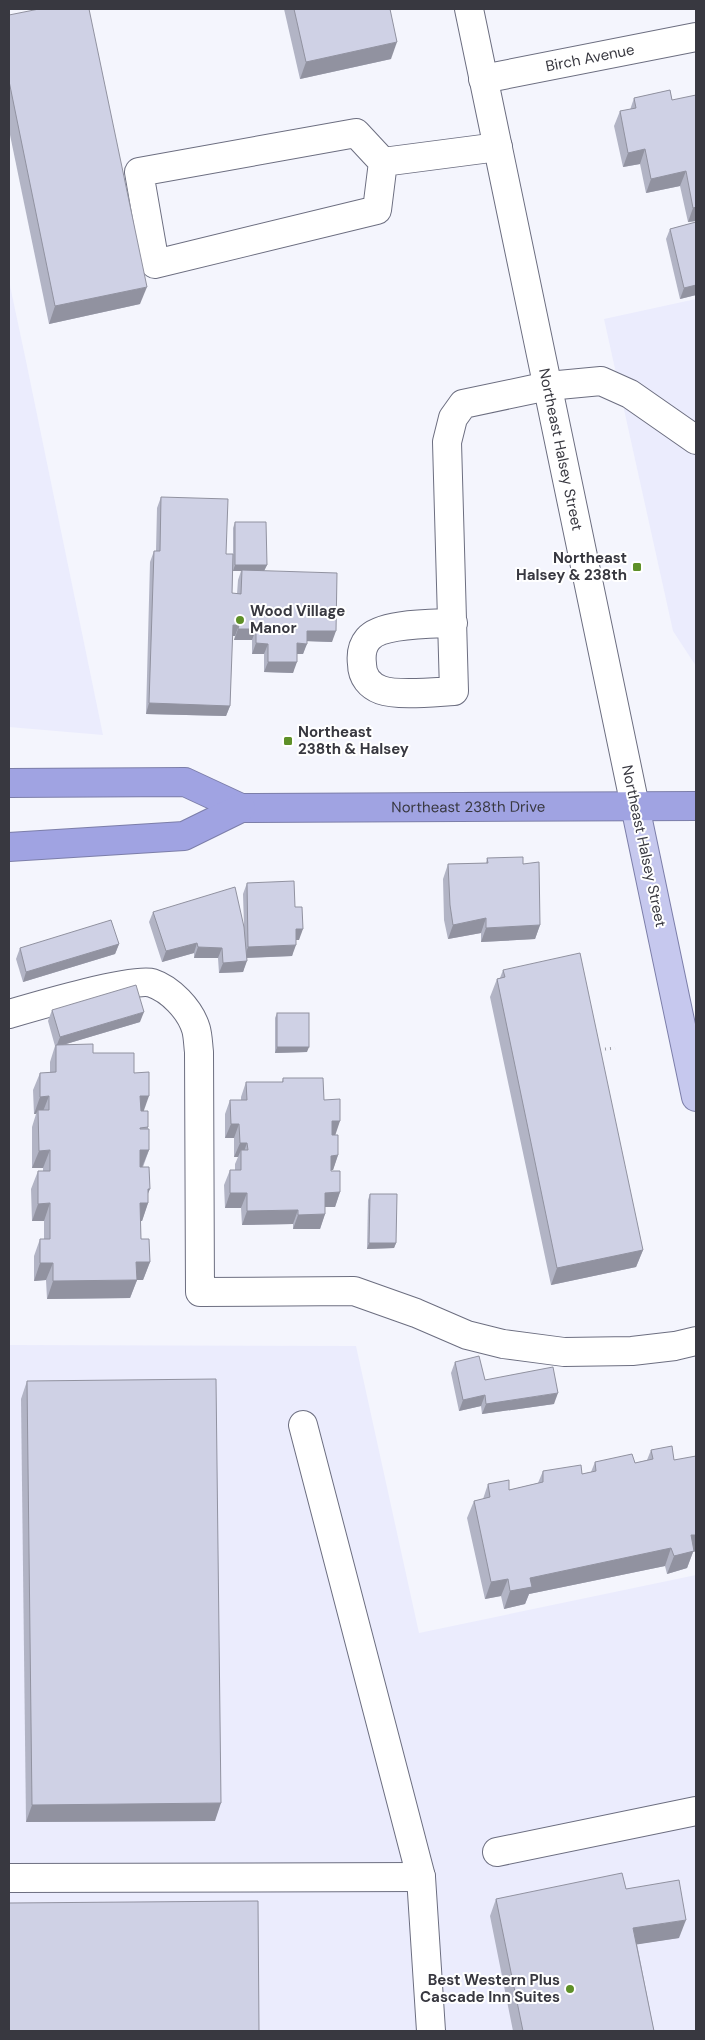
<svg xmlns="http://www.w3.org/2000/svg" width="705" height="2040" viewBox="0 0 705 2040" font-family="'DM Sans',sans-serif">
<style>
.built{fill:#ebecfd}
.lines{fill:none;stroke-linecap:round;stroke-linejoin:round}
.minor-casing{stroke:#6c6e80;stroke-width:30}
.major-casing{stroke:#7c7ea9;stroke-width:30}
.highway-casing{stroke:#7c7ea9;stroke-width:30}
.path{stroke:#9fa0a8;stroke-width:3;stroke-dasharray:1 4;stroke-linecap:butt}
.minor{stroke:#fff;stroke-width:28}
.major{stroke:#c6c8ee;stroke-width:28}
.highway{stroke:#a0a3e2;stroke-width:28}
.wall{fill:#b2b4c5;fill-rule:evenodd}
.shaded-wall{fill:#9192a0}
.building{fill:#cfd1e5;stroke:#9192a0}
.poi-dot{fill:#5e9028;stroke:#fff;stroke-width:2}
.labels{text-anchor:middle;stroke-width:4;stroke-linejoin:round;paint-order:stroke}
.street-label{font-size:15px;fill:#383840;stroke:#fff}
.poi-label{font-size:15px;font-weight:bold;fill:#383840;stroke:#fff;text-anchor:end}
</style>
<rect width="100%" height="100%" fill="#f4f5fd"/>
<g class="built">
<path d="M9 281 26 361 103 735 9 727Z"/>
<path d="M696 299V666L673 631 604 319Z"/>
<path d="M9 1345 356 1346 419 1633 696 1575V2031H9Z"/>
</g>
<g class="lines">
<defs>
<g id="minor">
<path id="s1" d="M469 9 635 806"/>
<path id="s2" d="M483 79 696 37"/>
<path d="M383 162 356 133 139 172 155 264 377 210 383 162 498 147"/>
<path d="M453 623C433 624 381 623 368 639 362 646 361 656 362 664 362 677 370 686 381 690 397 696 435 692 454 691L447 442 453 418 463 404 548 386 601 381 630 394 696 440"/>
<path d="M9 1014C33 1007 134 977 152 983 170 989 190 1009 196 1029 198 1036 198 1044 199 1052L200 1292 354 1291 416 1313 467 1335 503 1344 564 1352 632 1351 675 1346 696 1341"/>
<path d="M303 1425 421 1877 431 2031"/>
<path d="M497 1852 696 1811"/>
<path d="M9 1878 421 1877"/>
</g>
<path id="major" d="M635 806 696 1097"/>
<g id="highway">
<path id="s3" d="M9 783 185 782 241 808 696 806"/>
<path d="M9 847 184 836 241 808"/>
</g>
</defs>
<use href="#minor" class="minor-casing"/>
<use href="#major" class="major-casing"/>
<use href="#highway" class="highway-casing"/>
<path class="path" d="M605 1049 615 1048"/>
<use href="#minor" class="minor"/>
<use href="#major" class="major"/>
<use href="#highway" class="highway"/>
</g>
<g class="wall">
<path d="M284 9H390L391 59 300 79Z"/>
<path d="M9 15 140 304 49 324 9 130Z"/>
<path d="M670 90 696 221 688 222 680 186 646 193 640 164 623 167 614 126 620 111 630 110 634 98Z"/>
<path d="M696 222V295L680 299 666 239 670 229Z"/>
<path d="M161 497 226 554H233V528L235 522 267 565 264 571 332 642 307 641 303 654H297L293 673 264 672V654H252V640H234L235 636H232L230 706 226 716 146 714 150 562 154 551H156L157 508ZM233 571H241L238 580 237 594 232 593Z"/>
<path d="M487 858 523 864 540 925 535 939 481 942V933L448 939 444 920 443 879 448 864 486 863Z"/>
<path d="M247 883 295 907 299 940H296L292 956 247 958 243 972 219 973 218 958H194V953L162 962 149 922 153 912 244 925 243 894Z"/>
<path d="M119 944 115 954 23 982 16 959 20 948Z"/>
<path d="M503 970 643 1250 636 1267 551 1285 490 997 497 979 500 978Z"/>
<path d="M52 1010 140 1022 66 1044 93 1053 134 1073 144 1111 148 1127V1129L149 1150 143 1167 148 1193V1203L142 1221H140L141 1239 150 1262 143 1280H137L130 1298 47 1299 46 1280 34 1281V1256L40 1239H44V1221H32L31 1189 38 1171H43V1168H32V1127L36 1114H34L33 1090 40 1073H50V1062L55 1046 48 1021Z"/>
<path d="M277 1013 307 1052 275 1053V1018Z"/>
<path d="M283 1078 324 1100 335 1135 338 1155 333 1170H331L340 1192 335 1207H325V1214L320 1229H293V1224L242 1225 241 1208H225L224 1185 230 1170H235V1164L238 1157H234V1138H225V1114L230 1100H241V1097L246 1082H282Z"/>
<path d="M370 1194 396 1243 394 1248 367 1249 368 1200Z"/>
<path d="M455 1362 485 1380 554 1404 482 1414 481 1406 459 1411 451 1373Z"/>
<path d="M27 1381 215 1821 26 1822 21 1399Z"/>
<path d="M651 1450 674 1460 696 1459V1551L693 1552 687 1568 667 1574 665 1566 529 1594 525 1604 504 1609 501 1596 485 1599 467 1518 474 1501 483 1499 488 1484 509 1490 538 1483 543 1471 582 1474 591 1472 595 1462 635 1463 647 1460Z"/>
<path d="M626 1889 679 1938 637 1944 654 2031H513L490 1916 496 1899Z"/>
</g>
<g class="shaded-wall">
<path d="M397 42 391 59 300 79 306 62Z"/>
<path d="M645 149 640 164 623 167 628 153Z"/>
<path d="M686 171 680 186 646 193 651 179Z"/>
<path d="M696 207V221L688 222 693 208Z"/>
<path d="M696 285V295L680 299 684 288Z"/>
<path d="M147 287 140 304 49 324 55 306Z"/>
<path d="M235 565H267L264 571H233Z"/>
<path d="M233 625H239L235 636H229Z"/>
<path d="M238 629H256L252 640H234Z"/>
<path d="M307 631H336L332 642 303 641Z"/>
<path d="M256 643 268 644 264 654H252Z"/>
<path d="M297 643 307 644 303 654H293Z"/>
<path d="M268 662H297L293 673 264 672Z"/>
<path d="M149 703 230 706 226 716 146 714Z"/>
<path d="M486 918 481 933 448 939 453 925Z"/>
<path d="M540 925 535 939 481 942 486 928Z"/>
<path d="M296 929H303L299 940H292Z"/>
<path d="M197 943 194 953 162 962 166 951Z"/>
<path d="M119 944 115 954 23 982 26 972Z"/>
<path d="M296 945 292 956 244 958 248 947Z"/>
<path d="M198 947 222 948 218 958H194Z"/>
<path d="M247 961 243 972 219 973 223 963Z"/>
<path d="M144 1012 140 1022 56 1047 60 1037Z"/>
<path d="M277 1047H309L307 1052 275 1053Z"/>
<path d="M49 1096 42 1114 38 1110 36 1114H34L40 1097Z"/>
<path d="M140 1096H149L143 1113 134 1114Z"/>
<path d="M332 1121H340L335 1136H326Z"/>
<path d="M231 1124H239L234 1138H225Z"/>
<path d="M240 1143H247L242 1157 241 1150 238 1157H234Z"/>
<path d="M50 1150 43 1168H32L39 1151Z"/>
<path d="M140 1150H149L142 1167H134Z"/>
<path d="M338 1155 333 1170H326L331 1156Z"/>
<path d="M148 1189H150L144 1203H148L142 1221H133L140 1203Z"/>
<path d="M340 1192 335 1207H319L325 1193Z"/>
<path d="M230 1193H247L241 1208H225Z"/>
<path d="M50 1203 44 1221H32L38 1204Z"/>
<path d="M298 1210 293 1224 242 1225 247 1211Z"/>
<path d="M325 1214 320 1229H293L298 1215Z"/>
<path d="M369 1243H396L394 1248 367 1249Z"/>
<path d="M643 1250 636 1267 551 1285 557 1268Z"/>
<path d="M136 1262H150L143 1280H130Z"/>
<path d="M40 1263H53L46 1280 34 1281Z"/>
<path d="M137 1280 130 1298 47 1299 53 1281Z"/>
<path d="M558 1393 554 1404 482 1414 486 1404Z"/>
<path d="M485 1395 481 1406 459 1411 463 1400Z"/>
<path d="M691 1535H696V1551L693 1552 687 1568 667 1574 674 1556Z"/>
<path d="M671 1548 665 1566 529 1594 525 1604 504 1609 510 1591 530 1578Z"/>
<path d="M508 1579 501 1596 485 1599 491 1582Z"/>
<path d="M221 1803 215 1821 26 1822 32 1805Z"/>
<path d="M686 1920 679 1938 627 1946 633 1928Z"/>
</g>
<g class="building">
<path d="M39 9H89L147 287 55 306 9 81V15Z"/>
<path d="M294 9H390L397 42 306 62Z"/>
<path d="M670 90 672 100 696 95V207L693 208 686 171 651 179 645 149 628 153 620 111 636 108 634 98Z"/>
<path d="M696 222V285L684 288 670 229Z"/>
<path d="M161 497 228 499 226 554H233L232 593 241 594 242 570 337 573 336 631H307V644L297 643V662H268V644L256 643V629H238L239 625H233L230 706 149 703 154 551H160Z"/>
<path d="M235 522H266L267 565H235Z"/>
<path d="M523 857V864L539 862 540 925 486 928V918L453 925 450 905 448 864 488 863 487 858Z"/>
<path d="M294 881 295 907H302L303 929H296V945L248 947 247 883Z"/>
<path d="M235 887 244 927 247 961 223 963 222 948 198 947 197 943 166 951 153 912Z"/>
<path d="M111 920 119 944 26 972 20 948Z"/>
<path d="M580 953 643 1250 557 1268 497 979 505 977 503 970Z"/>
<path d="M136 985 144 1012 60 1037 52 1010Z"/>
<rect x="277" y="1013" width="32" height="34"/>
<path d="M93 1044V1053H134V1073L149 1072V1096H140L141 1111H148V1127L140 1128V1129H149V1150H140V1167H149L150 1189H148V1203H140L141 1239H149L150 1262H136L137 1280 53 1281V1263H40V1239H50V1203L38 1204V1171H50V1150L39 1151 38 1110H49V1096L40 1097V1073L56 1072V1045Z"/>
<path d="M283 1078H323L324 1100 340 1099V1121H332V1135H338V1155L331 1156V1171H340V1192L325 1193V1214L298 1215V1210L247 1211V1193H230V1170H241V1150H248L247 1143H240L239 1124H231L230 1100H247L246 1082H283Z"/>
<path d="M370 1194H397L396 1243H369Z"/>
<path d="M479 1356 485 1380 553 1367 558 1393 486 1404 485 1395 463 1400 455 1362Z"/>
<path d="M216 1379 221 1803 32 1805 27 1381Z"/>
<path d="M672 1446 674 1460 696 1456V1535H691L694 1551 674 1556 671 1548 530 1578 532 1587 510 1591 508 1579 491 1582 474 1501 490 1497 488 1484 509 1480V1490L543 1482V1471L581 1465 582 1474 596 1471 595 1462 632 1454 635 1463 653 1459 651 1450Z"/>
<path d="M622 1873 626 1889 679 1880 686 1920 633 1928 654 2031H523L496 1899Z"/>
<path d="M258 1901 259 2031H9V1903Z"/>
</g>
<g class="poi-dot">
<rect x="632" y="562" width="10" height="10" rx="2.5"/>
<circle cx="240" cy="620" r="5"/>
<rect x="283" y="736" width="10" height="10" rx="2.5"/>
<circle cx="570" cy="1989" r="5"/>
</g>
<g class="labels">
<g class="street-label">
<text dy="5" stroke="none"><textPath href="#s2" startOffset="109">Birch Avenue</textPath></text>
<text dy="5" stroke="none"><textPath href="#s1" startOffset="450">Northeast Halsey Street</textPath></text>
<text dy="5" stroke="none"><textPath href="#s3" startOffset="465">Northeast 238th Drive</textPath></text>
<text transform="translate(644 846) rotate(78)" y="5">Northeast Halsey Street</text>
</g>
<g class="poi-label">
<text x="627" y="563">Northeast<tspan x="627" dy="17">Halsey &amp; 238th</tspan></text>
<text x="250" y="616" text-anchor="start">Wood Village<tspan x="250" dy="17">Manor</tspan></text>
<text x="298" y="737" text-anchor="start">Northeast<tspan x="298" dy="17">238th &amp; Halsey</tspan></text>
<text x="560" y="1985">Best Western Plus<tspan x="560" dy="17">Cascade Inn Suites</tspan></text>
</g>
</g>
<rect width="705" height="2040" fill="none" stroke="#383840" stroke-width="20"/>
</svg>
